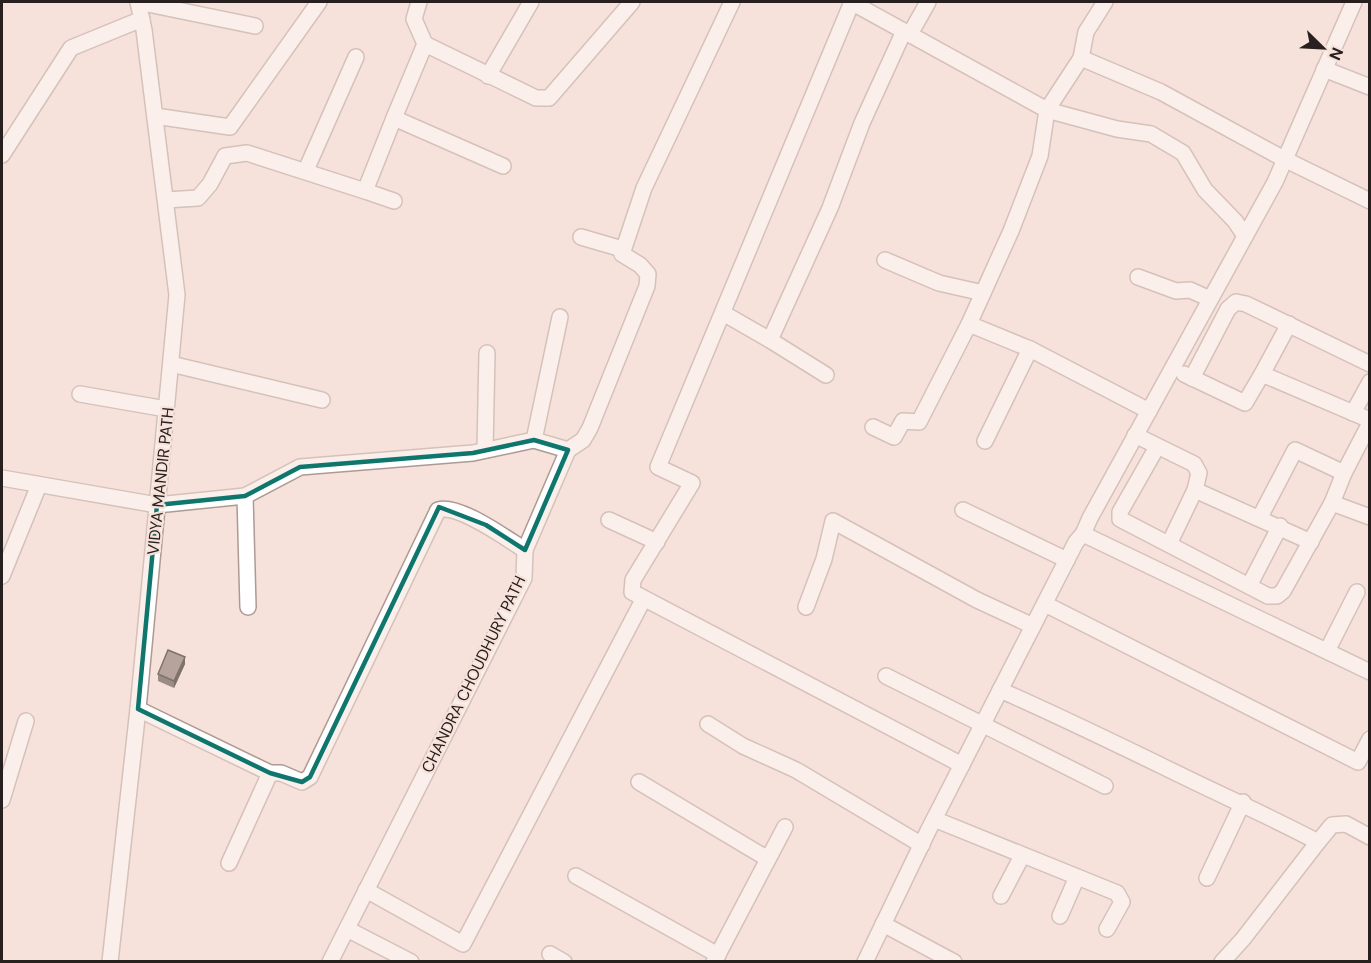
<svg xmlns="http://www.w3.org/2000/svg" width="1371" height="963" viewBox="0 0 1371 963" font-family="'DM Sans',sans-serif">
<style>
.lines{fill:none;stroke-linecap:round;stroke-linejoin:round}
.minor-casing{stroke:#ad9a93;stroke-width:18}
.minor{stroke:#fff;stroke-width:15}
.wall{fill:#9d8c86}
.shaded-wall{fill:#7f726d}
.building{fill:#b6a39c;stroke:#7f726d;stroke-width:1.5}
.marked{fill:none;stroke:#0f766e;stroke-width:4.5;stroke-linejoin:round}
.labels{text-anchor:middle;stroke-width:4.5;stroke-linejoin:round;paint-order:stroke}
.street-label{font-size:16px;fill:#28201e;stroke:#f6e2da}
</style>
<rect width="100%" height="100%" fill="#f6e2da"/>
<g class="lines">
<defs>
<g id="minor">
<path d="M138 2 255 26"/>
<path d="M419 2 414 19 425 44 536 98H549L632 2"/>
<path d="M851 2 1047 110 1081 58 1161 92 1284 159 1370 201"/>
<path d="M852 2 658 467 692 483 633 580 632 592 962 765"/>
<path d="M910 34 928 2"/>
<path d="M1081 58 1086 32 1105 2"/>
<path d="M1324 69 1370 87"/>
<path d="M488 76 531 2"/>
<path d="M155 116 230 127 319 2"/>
<path d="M394 118 425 44"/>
<path d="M2 155 71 48 142 19"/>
<path d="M306 170 356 57"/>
<path d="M365 191 394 201"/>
<path d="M166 200 198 198 210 184 225 156 247 153 365 191 394 118 503 166"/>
<path d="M581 237 622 249"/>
<path d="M885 260 939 283 983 293"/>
<path d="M1138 277 1176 291 1190 290 1210 299"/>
<path d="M723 313 770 340"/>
<path d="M171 364 322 400"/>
<path d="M1184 374 1245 403 1262 374 1370 420"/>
<path d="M1262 374 1289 324"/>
<path d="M826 375 770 340 830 208 862 123 904 31"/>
<path d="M1192 378 1228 309 1236 302 1246 304 1370 364"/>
<path d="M80 394 166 409"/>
<path d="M1149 411 1030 349 969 324 1011 231 1040 156 1047 110 1117 129 1151 134 1183 153 1205 190 1235 221 1245 236"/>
<path d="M1353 413 1370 382"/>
<path d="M873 427 894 437 903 421 919 422 969 324"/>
<path d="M1135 435 1194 464 1199 473 1195 490 1311 542"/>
<path d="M534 440 560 317"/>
<path d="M985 441 1030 349"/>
<path d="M1157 447 1120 512V519L1268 596H1277L1283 591 1332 503 1370 517"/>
<path d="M485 450 487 353"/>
<path d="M568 450 583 440 590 428 647 286 648 274 640 265 622 254 644 188 732 2"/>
<path d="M2 478 157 505 245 496 300 467 473 453 534 440 568 450 525 550 524 578 330 962"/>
<path d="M245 496 248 607"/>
<path d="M1332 503 1344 473"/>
<path d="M963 510 1067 560"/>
<path d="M1260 517 1295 450 1344 473 1370 423"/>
<path d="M609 520 657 542"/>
<path d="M1083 534 1370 672"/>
<path d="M1169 544 1195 490"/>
<path d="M2 576 39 485"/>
<path d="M1249 586 1280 526"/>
<path d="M1045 604 1358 762 1370 739"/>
<path d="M806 607 824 559 833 521 977 600 1033 626"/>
<path d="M1327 651 1357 592"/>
<path d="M886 676 1105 786"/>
<path d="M1000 690C1055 714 1108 740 1162 766 1214 792 1267 815 1318 842L1332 825 1346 824 1370 837"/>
<path d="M138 709 270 773H281L302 782 310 777 438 510C458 503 507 539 525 550"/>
<path d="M708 724 743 746 796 770 922 845"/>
<path d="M639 782 768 859"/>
<path d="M2 800 26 721"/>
<path d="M934 819 1117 893 1122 902 1107 929"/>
<path d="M229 863 270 773"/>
<path d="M576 876 718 955"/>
<path d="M1207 878 1243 802"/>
<path d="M366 890 463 944 643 600"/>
<path d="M1001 896 1022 856"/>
<path d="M1060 916 1077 877"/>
<path d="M883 924 954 962"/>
<path d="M347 929 411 962"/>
<path d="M550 954 564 962"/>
<path d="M110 962 138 709 177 295 144 30 138 2"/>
<path d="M714 962 785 827"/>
<path d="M865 962 928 831 1076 542 1083 534 1090 518 1275 182 1354 2"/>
<path d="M1222 962 1243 939 1318 842"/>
</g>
</defs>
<use href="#minor" class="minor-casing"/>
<use href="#minor" class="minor"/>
</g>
<path class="wall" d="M185 664 174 688 158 681V674Z"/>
<path class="shaded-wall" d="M185 657V664L174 688V681Z"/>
<path class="building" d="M168 650 185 657 174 681 158 674Z"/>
<path d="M0 0H1371V963H0ZM534 440 568 450 525 550 486 525 439 507 310 777 302 782 270 773 138 709 157 505 245 496 300 467 473 453Z" fill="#f6e2da" fill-opacity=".55" fill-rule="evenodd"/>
<path class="marked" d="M534 440 568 450 525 550 486 525 439 507 310 777 302 782 270 773 138 709 157 505 245 496 300 467 473 453Z"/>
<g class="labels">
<g class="street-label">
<text transform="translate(160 481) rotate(-84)" y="6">VIDYA MANDIR PATH</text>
<text transform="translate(473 674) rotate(-64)" y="6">CHANDRA CHOUDHURY PATH</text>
</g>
</g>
<rect width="1371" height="963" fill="none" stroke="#28201e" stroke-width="6"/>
<g transform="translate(1323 48) rotate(114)" stroke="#f6e2da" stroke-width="4.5" paint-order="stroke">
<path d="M0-4.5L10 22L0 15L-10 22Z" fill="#28201e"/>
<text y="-9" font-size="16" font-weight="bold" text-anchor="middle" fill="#28201e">N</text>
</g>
</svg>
